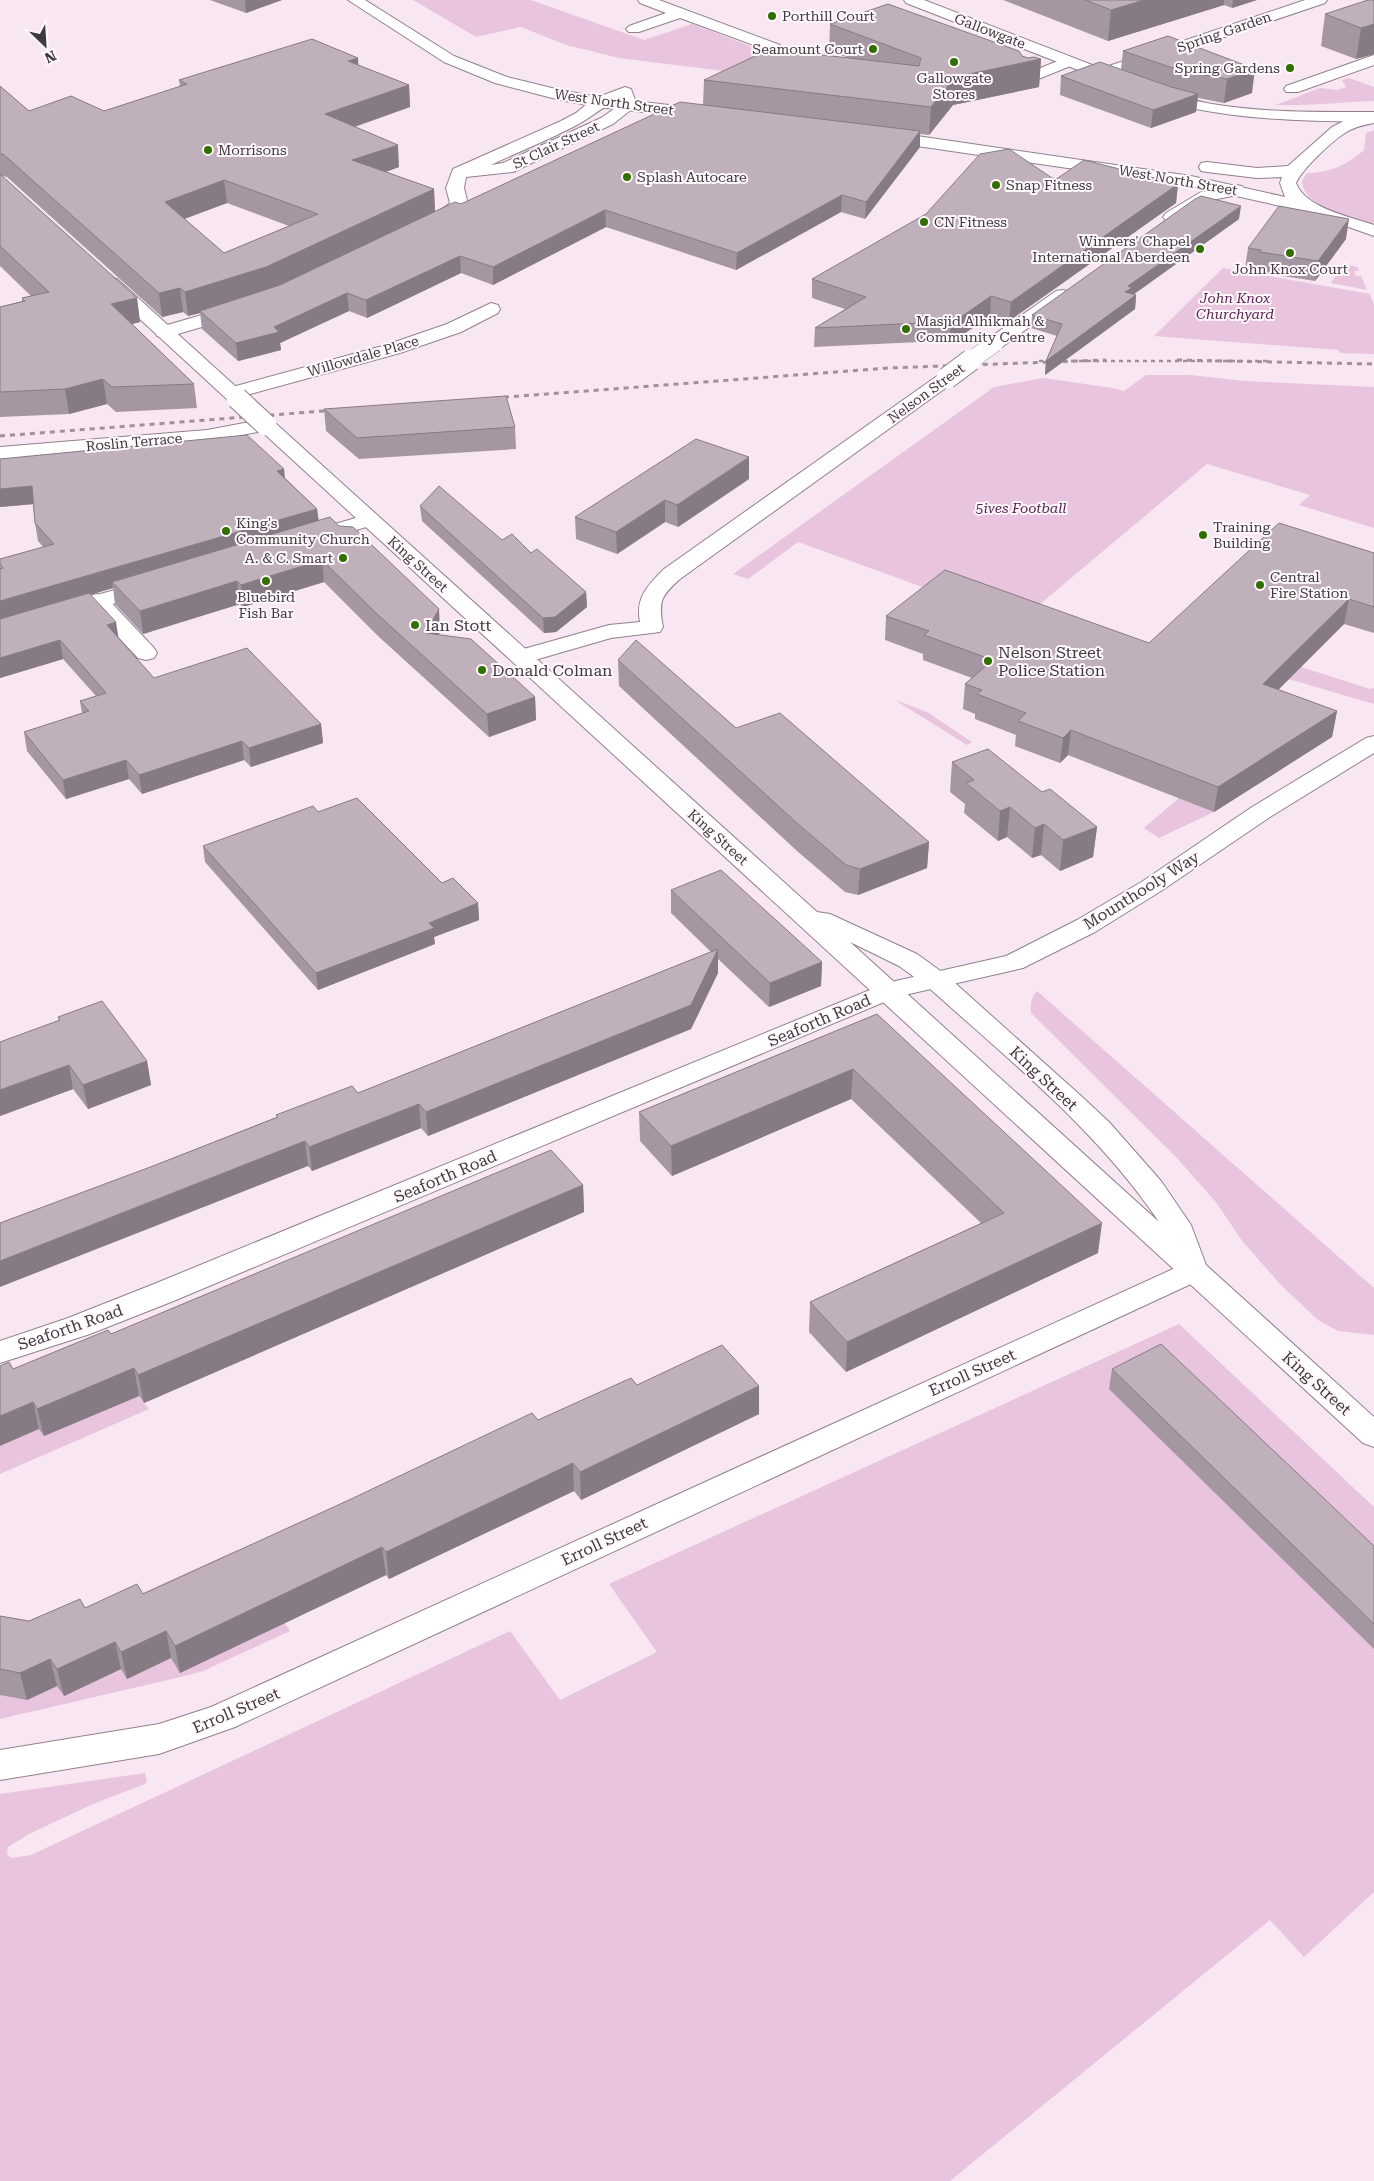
<svg xmlns="http://www.w3.org/2000/svg" width="1374" height="2181" viewBox="0 0 1374 2181" font-family="'Roboto Serif',serif">
<style>
.green{fill:#e8c4de}
.lines{fill:none;stroke-linecap:round;stroke-linejoin:round}
.street-casing{stroke:#90818c;stroke-width:2}
.secondary-casing{stroke:#90818c;stroke-width:2}
.primary-casing{stroke:#90818c;stroke-width:2}
.street{fill:#fff;fill-rule:evenodd}
.secondary{fill:#fff;fill-rule:evenodd}
.primary{fill:#fff;fill-rule:evenodd}
.rail-far1{stroke:#9d919a;stroke-width:2.5;stroke-dasharray:4 4;stroke-linecap:butt}
.rail{stroke:#9d919a;stroke-width:3;stroke-dasharray:5 5;stroke-linecap:butt}
.street-bridge-far1-casing{stroke:#90818c;stroke-width:18;stroke-linecap:butt}
.street-bridge-casing{stroke:#90818c;stroke-width:23;stroke-linecap:butt}
.primary-bridge-casing{stroke:#90818c;stroke-width:23;stroke-linecap:butt}
.street-bridge-far1{stroke:#fff;stroke-width:17}
.street-bridge{stroke:#fff;stroke-width:21}
.primary-bridge{stroke:#fff;stroke-width:21}
.wall{fill:#a597a2;fill-rule:evenodd}
.shaded-wall{fill:#867b84}
.building{fill:#c0b0bc;stroke:#867b84;fill-rule:evenodd}
.poi-dot{fill:#316f00;stroke:#fff8fd;stroke-width:2}
.labels{text-anchor:middle;stroke-width:4;stroke-linejoin:round;paint-order:stroke}
.far-poi-label{font-size:14px;fill:#40393e;stroke:#fff8fd;text-anchor:start}
.far-street-label{font-size:14px;fill:#40393e;stroke:#fff8fd}
.far-park-label{font-size:14px;font-style:italic;fill:#571d4d;stroke:#fff8fd}
.poi-label{font-size:16px;fill:#40393e;stroke:#fff8fd;text-anchor:start}
.street-label{font-size:16px;fill:#40393e;stroke:#fff8fd}
</style>
<rect width="100%" height="100%" fill="#f8e7f3"/>
<g class="green">
<path d="M413 0H531L644 40 692 24 777 56 765 76 619 58 566 45 521 27 476 37Z"/>
<path d="M1349 78 1374 87V101C1341 102 1309 106 1276 105L1320 88 1338 90 1346 87 1342 80Z"/>
<path d="M1374 130V224C1353 217 1303 208 1302 181L1307 173C1329 173 1347 165 1364 150L1366 133Z"/>
<path d="M1344 264 1357 267 1359 271H1354L1356 276H1361L1367 290 1331 283Z"/>
<path d="M1223 268 1370 294 1374 305V354L1340 353 1339 350 1154 336Z"/>
<path d="M1146 375H1190L1245 381 1374 387V528L1299 505 1310 495 1207 464 1033 610 1058 636 798 542 748 579 733 574 994 387 1043 378 1113 388 1124 391Z"/>
<path d="M1267 656 1370 689 1374 688V704L1285 678Z"/>
<path d="M895 700 927 712 972 742 967 745Z"/>
<path d="M1179 798 1214 812 1159 838 1144 828Z"/>
<path d="M1037 991 1374 1288V1335L1338 1331 1318 1320 1280 1284 1243 1242 1215 1201 1175 1156 1031 1013C1030 1004 1031 998 1037 991Z"/>
<path d="M1179 1324 1374 1507V1892L1304 1957 1270 1920 950 2181H0V1794L145 1773 147 1782 145 1784 93 1804 29 1834 8 1847 7 1854 11 1858 31 1855 510 1631 560 1700 657 1652 609 1584Z"/>
<path d="M100 1352 149 1409 0 1474V1388Z"/>
<path d="M237 1550 290 1631 203 1671 185 1676 0 1719V1624L43 1638Z"/>
</g>
<g class="lines">
<defs>
<g id="street">
<path d="M638 0H659L780 45 783 48 780 51H770L680 18 639 32H629L626 29 629 26 666 13 640 3Z"/>
<path d="M1305 0H1327L1325 3 1106 77H1094L1092 74 1094 71Z"/>
<path d="M1374 55V65L1298 92H1286L1284 89 1286 86Z"/>
<path d="M1068 57 1073 59 1076 62 1073 65 1026 84 1020 82 1018 79 1020 76Z"/>
<path d="M625 87 631 89 637 105 613 124 513 172 466 177 464 188 468 204C459 217 440 232 424 228L421 224C428 215 442 211 450 203L446 188 453 169 561 121 576 113 593 99ZM619 100 621 104 601 118 503 163 491 165C518 152 546 141 573 127 590 119 602 106 619 100Z"/>
<path d="M1236 185 1242 186 1245 190 1242 194 1212 200 1178 221H1166L1163 217 1166 213 1201 192Z"/>
<path d="M1062 290 1068 291 1071 295 1068 299 1002 347 995 349 988 347 986 343 988 339 1056 291Z"/>
<path d="M491 303 498 305 500 309 498 313 461 332 400 353 232 399 225 397 222 393 225 389 386 345 447 324Z"/>
<path d="M236 305 243 307 245 311 243 315 164 338 157 336 155 332 157 328Z"/>
<path d="M947 372 954 374 957 378 954 382 680 579C661 596 658 601 663 627L660 632 611 638 521 664 513 662 510 657 513 652 609 625 640 622C635 598 648 585 664 569L940 374Z"/>
<path d="M266 419 273 421 276 425 273 429 207 442 0 459V447L207 430Z"/>
<path d="M97 594 105 596 154 648 157 653 154 658 146 660 138 658 89 606 86 601 89 596Z"/>
<path d="M887 983 896 985 900 991 896 997 176 1300 90 1334 0 1363V1341L68 1318 154 1284Z"/>
<path d="M1194 1261 1204 1264 1209 1271 1204 1278 235 1727 159 1754 0 1780V1750L159 1724 211 1707 1184 1264Z"/>
</g>
<g id="secondary">
<path d="M904 0H924L1126 78 1128 81 1126 84H1114L906 3Z"/>
<path d="M1160 91C1178 96 1195 101 1212 104 1266 113 1320 112 1374 112V122C1299 121 1227 120 1154 99L1152 96 1154 93Z"/>
<path d="M370 514 377 516 380 520 377 524 310 543 303 541 299 537 303 533Z"/>
<path d="M149 580 157 581 160 586 157 591 0 637V623Z"/>
<path d="M1374 736V753L1270 817 1161 891 1095 932 1023 968 887 999 878 997 874 991 878 985 1006 956 1077 920 1143 881 1252 807 1366 738Z"/>
</g>
<g id="primary">
<path d="M348 0H365L454 56 507 77 560 90 599 97 704 109 710 111 712 114 710 117 704 119 599 107 560 100 495 83 444 62Z"/>
<path d="M1374 113V123C1363 125 1354 127 1345 133 1332 141 1302 169 1296 183 1305 208 1351 217 1374 225V236L1303 211 1191 186 883 141 877 139 875 136 877 133 883 131 1191 176 1285 197 1280 183 1282 177 1257 178 1207 172 1201 171 1199 167 1201 163 1207 162 1257 168 1288 166 1332 127 1350 118Z"/>
<path d="M111 278 117 279 244 394 247 398 244 402 237 404 230 402 105 287 102 283 105 279Z"/>
<path d="M266 419 273 421 817 912 830 914 917 954 946 975 1080 1095 1109 1122 1161 1181 1191 1225 1206 1265 1374 1417V1447L1363 1443 259 429 256 425 259 421ZM850 942 899 966 928 987C1009 1060 1098 1131 1159 1222Z"/>
</g>
</defs>
<use href="#street" class="street-casing"/>
<use href="#secondary" class="secondary-casing"/>
<use href="#primary" class="primary-casing"/>
<use href="#street" class="street"/>
<use href="#secondary" class="secondary"/>
<use href="#primary" class="primary"/>
<path class="rail-far1" d="M1039 361H1267"/>
<g class="rail">
<path d="M1177 360 1374 364"/>
<path d="M494 398 888 368 1106 360"/>
<path d="M0 436 336 410"/>
</g>
<defs>
<path id="street-bridge-far1" d="M970 361 995 343"/>
<path id="street-bridge" d="M947 378 971 360"/>
<path id="primary-bridge" d="M237 398 266 425"/>
</defs>
<use href="#street-bridge-far1" class="street-bridge-far1-casing"/>
<use href="#street-bridge" class="street-bridge-casing"/>
<use href="#primary-bridge" class="primary-bridge-casing"/>
<use href="#street-bridge-far1" class="street-bridge-far1"/>
<use href="#street-bridge" class="street-bridge"/>
<use href="#primary-bridge" class="primary-bridge"/>
</g>
<g class="wall">
<path d="M210 0H282L246 13Z"/>
<path d="M1003 0H1257L1232 8 1224 5 1108 41Z"/>
<path d="M1374 0V54L1356 59 1321 46 1325 14Z"/>
<path d="M830 24 1022 56 1028 58 1041 59 1039 87 953 105 929 135 920 134V147L865 219 841 212 736 270 606 227 493 285 461 273 367 318 349 311 280 343 281 350 238 361 202 329 200 313 188 316 183 312 162 317 7 177 2 176 137 298 140 322 132 324 194 384 197 408 116 412 107 404 69 414 0 417V307L22 301V298L31 296 0 266V86L29 111H104L180 87 179 80 358 65 409 85 410 107 355 127 399 167 386 172 434 189 435 212 461 204 703 105 704 80 849 58 829 51ZM227 203 289 226 224 253 184 219Z"/>
<path d="M1168 36 1252 93 1224 103 1198 98 1196 112 1151 128 1060 95 1061 76 1121 69 1123 51Z"/>
<path d="M1055 180 1178 184 1176 203 1009 321 990 316 949 344 940 341 814 347 815 328 845 309 812 298V279Z"/>
<path d="M1239 219 1133 295H1136L1135 309 1045 375 1046 361 1057 336 1031 328 1032 315Z"/>
<path d="M1346 239 1315 281 1257 272V270L1245 268 1248 248Z"/>
<path d="M324 409 515 427 516 449 359 459 326 431Z"/>
<path d="M0 459 285 478 317 509 319 521 440 631 439 635 535 697 536 720 489 737 378 636 324 582 243 607 240 604 143 634 115 604 113 588 90 595 119 639 154 678 321 724 323 743 251 767 244 760 142 794 129 779 66 799 27 751 24 732 82 713 80 701 96 696 63 659 0 678V559L43 547 38 541 35 523 33 504 0 507Z"/>
<path d="M749 479 678 527 665 522 617 554 576 539 575 517Z"/>
<path d="M420 506 531 553 586 592 587 607 556 632 544 633 422 521Z"/>
<path d="M1374 553V633L1344 624 1278 690 1337 711 1332 737 1214 812 1068 755 1060 763 1015 746 1016 735 975 719V714L963 709 965 684 972 678 923 660V654L885 640 886 616 1149 643Z"/>
<path d="M618 660 736 728 929 842 927 868 858 895 845 892 797 851 619 686Z"/>
<path d="M952 762 1042 792 1097 827 1093 857 1060 871 1041 855 1032 858 1007 837 998 841 964 813 965 804 950 792Z"/>
<path d="M318 812 478 903 479 920 434 937 435 944 318 990 205 862 203 846Z"/>
<path d="M671 890 822 962 821 986 769 1007 718 959V973L691 1029 428 1136 421 1128 312 1171 308 1166H153L277 1117 276 1115 358 1093 711 952 671 913Z"/>
<path d="M877 1014 1098 1253 846 1372 809 1332 810 1302 981 1223 851 1099 672 1176 640 1141 639 1112Z"/>
<path d="M58 1017 147 1061 151 1085 88 1109 73 1089 0 1116V1042L59 1021Z"/>
<path d="M583 1185 584 1212 144 1403 139 1396 44 1436 39 1429 13 1369 111 1334Z"/>
<path d="M1112 1369 1374 1546V1649L1109 1389Z"/>
<path d="M637 1385 759 1386V1414L581 1500 574 1491 389 1579 386 1575 180 1673 171 1658 127 1679 121 1669 64 1696 57 1686 27 1700 0 1695V1616L29 1621 143 1594 538 1420Z"/>
</g>
<g class="shaded-wall">
<path d="M245 0H282L246 13Z"/>
<path d="M1144 0H1224V5L1108 41 1111 10Z"/>
<path d="M1233 0H1257L1232 8Z"/>
<path d="M1374 24V54L1356 59 1361 28Z"/>
<path d="M358 58 359 79 348 61Z"/>
<path d="M1041 59 1039 87 953 105 929 135 931 107 955 77Z"/>
<path d="M1255 69 1252 93 1224 103 1227 79Z"/>
<path d="M409 85 410 107 327 136 325 114Z"/>
<path d="M1198 94 1196 112 1151 128 1153 110Z"/>
<path d="M920 131V147L865 219 866 202Z"/>
<path d="M398 145 399 167 354 183 352 160Z"/>
<path d="M224 180 227 203 168 225 165 202Z"/>
<path d="M1178 184 1176 203 1009 321 1011 302Z"/>
<path d="M434 189 435 212 268 291 200 311V313L188 316 185 292Z"/>
<path d="M842 195 841 212 736 270 737 253Z"/>
<path d="M1241 206 1239 219 1131 296 1136 295 1135 309 1045 375 1046 361 1125 292 1128 286Z"/>
<path d="M605 210 606 227 493 285V267Z"/>
<path d="M1349 219 1346 239 1315 281 1318 261Z"/>
<path d="M460 256 461 273 367 318 366 300Z"/>
<path d="M180 288 183 312 162 317 159 293Z"/>
<path d="M347 293 349 311 280 343 281 350 238 361 236 343 274 327Z"/>
<path d="M991 296 990 316 949 344 951 324Z"/>
<path d="M137 298 140 322 115 328 111 304Z"/>
<path d="M103 379 107 404 69 414 65 389Z"/>
<path d="M749 457V479L678 527 677 505Z"/>
<path d="M284 469 286 487 277 471Z"/>
<path d="M32 486 35 504 0 507V489Z"/>
<path d="M665 500V522L617 554 616 532Z"/>
<path d="M317 509 319 527 112 582 113 588 0 621V601Z"/>
<path d="M322 560 324 582 243 607 241 585Z"/>
<path d="M237 581 240 604 143 634 140 611Z"/>
<path d="M586 592 587 607 556 632 544 633 543 618Z"/>
<path d="M1349 599 1344 624 1259 709 1263 684Z"/>
<path d="M439 609 440 631 428 656 426 633Z"/>
<path d="M116 622 119 641 107 625Z"/>
<path d="M60 640 63 659 0 678V658Z"/>
<path d="M535 697 536 720 489 737 487 714Z"/>
<path d="M1337 711 1332 737 1214 812 1218 787Z"/>
<path d="M321 724 323 743 251 767 249 748Z"/>
<path d="M1071 730 1068 755 1060 763 1063 738Z"/>
<path d="M242 741 244 760 142 794 139 775Z"/>
<path d="M126 760 129 779 66 799 63 780Z"/>
<path d="M1010 807 1007 837 998 841 1000 811Z"/>
<path d="M1044 824 1041 855 1032 858 1035 828Z"/>
<path d="M1097 827 1093 857 1060 871 1063 840Z"/>
<path d="M929 842 927 868 858 895 860 869Z"/>
<path d="M478 903 479 920 434 937 435 944 318 990 316 973 429 923Z"/>
<path d="M718 949V973L691 1029 428 1136 426 1112Z"/>
<path d="M822 962 821 986 769 1007 770 983Z"/>
<path d="M147 1061 151 1085 88 1109 83 1085Z"/>
<path d="M69 1065 73 1089 0 1116V1090Z"/>
<path d="M853 1069 851 1099 672 1176 671 1146Z"/>
<path d="M419 1104 421 1128 312 1171 309 1147Z"/>
<path d="M305 1141 308 1166 0 1287V1261Z"/>
<path d="M583 1185 584 1212 144 1403 138 1375Z"/>
<path d="M1102 1223 1098 1253 846 1372 847 1342Z"/>
<path d="M134 1368 139 1396 44 1436 37 1409Z"/>
<path d="M759 1386V1414L581 1500 580 1472Z"/>
<path d="M33 1402 39 1429 0 1446V1416Z"/>
<path d="M573 1463 574 1491 389 1579 386 1552Z"/>
<path d="M382 1547 386 1575 180 1673 175 1646Z"/>
<path d="M166 1631 171 1658 127 1679 121 1652Z"/>
<path d="M115 1642 121 1669 64 1696 57 1669Z"/>
<path d="M50 1659 57 1686 27 1700 20 1673Z"/>
</g>
<g class="building">
<path d="M1085 0H1144L1111 10Z"/>
<path d="M1368 0H1374V24L1361 28 1325 14Z"/>
<path d="M888 4 1019 51 1022 56 1028 58 1034 57 1041 59 955 77 931 107 704 80 770 49 919 66 921 58 830 24Z"/>
<path d="M1168 36 1255 69 1227 79 1182 71 1123 51Z"/>
<path d="M312 39 358 58 348 61 409 85 325 114 398 145 352 160 434 189 266 267 185 292 180 288 159 293 3 154H0V86L29 111 71 96 104 111 187 84 179 80ZM224 180 318 214 224 253 165 202Z"/>
<path d="M1100 62 1171 87 1198 94 1153 110 1061 76Z"/>
<path d="M680 102 920 131 866 202 842 195 737 253 605 210 493 267 460 256 366 300 347 293 274 327 279 332 236 343 200 311 280 285 455 202 461 204Z"/>
<path d="M1009 149 1055 180 1084 160 1178 184 1011 302 991 296 951 324 942 322 815 328 866 297 812 279 926 214 980 154Z"/>
<path d="M0 174 137 298 111 304 194 384 112 387 103 379 65 389 0 392V307L25 301 22 298 49 292 0 246Z"/>
<path d="M1201 196 1241 206 1128 286 1132 288 1125 292 1136 295 1046 361 1062 324 1032 315 1195 199Z"/>
<path d="M1279 206 1349 219 1318 261 1260 252 1261 250 1248 248Z"/>
<path d="M506 396 515 427 357 438 324 409Z"/>
<path d="M247 435 284 469 277 471 317 509 0 601V569L3 568 0 564V559L54 544 35 523 32 486 0 489V459Z"/>
<path d="M696 439 749 457 677 505 665 500 616 532 575 517Z"/>
<path d="M439 486 502 540 512 534 531 553 537 549 586 592 555 617 543 618 420 506Z"/>
<path d="M330 517 339 526 353 527 439 609 426 633 471 639 535 697 487 714 376 613 322 560 241 585 237 581 140 611 112 582Z"/>
<path d="M1279 523 1374 553V607L1349 599 1263 684 1337 711 1218 787 1071 730 1063 738 1018 721 1026 713 977 694 982 690 965 684 993 660 924 635 929 631 886 616 945 570 1149 643Z"/>
<path d="M89 593 116 622 107 625 154 678 247 648 321 724 249 748 242 741 139 775 126 760 63 780 24 732 89 711 80 701 106 693 60 640 0 658V619Z"/>
<path d="M636 640 736 728 780 713 929 842 860 869 846 865 798 824 618 660Z"/>
<path d="M988 749 1042 792 1050 789 1097 827 1063 840 1044 824 1035 828 1010 807 1000 811 966 783 974 780 952 762Z"/>
<path d="M357 798 442 883 453 878 478 903 429 923 434 928 316 973 203 846 313 806 318 812Z"/>
<path d="M721 870 822 962 770 983 671 890Z"/>
<path d="M718 949 691 1005 426 1112 419 1104 309 1147 305 1141 0 1261V1223L153 1166 278 1117 276 1115 352 1086 358 1093Z"/>
<path d="M102 1001 147 1061 83 1085 69 1065 0 1090V1042L60 1020 58 1017Z"/>
<path d="M877 1014 1102 1223 847 1342 810 1302 1004 1213 853 1069 671 1146 639 1112Z"/>
<path d="M551 1150 583 1185 138 1375 134 1368 37 1409 33 1402 0 1416V1366L9 1362 13 1369 108 1330 111 1334Z"/>
<path d="M1161 1344 1374 1546V1624L1112 1369Z"/>
<path d="M722 1345 759 1386 580 1472 573 1463 386 1552 382 1547 175 1646 166 1631 121 1652 115 1642 57 1669 50 1659 20 1673 0 1669V1616L29 1621 80 1599 85 1608 137 1584 143 1594 349 1500 532 1413 538 1420 631 1378 637 1385Z"/>
</g>
<g class="poi-dot">
<circle cx="772" cy="16" r="5"/>
<circle cx="873" cy="49" r="5"/>
<circle cx="954" cy="62" r="5"/>
<circle cx="1290" cy="68" r="5"/>
<circle cx="208" cy="150" r="5"/>
<circle cx="627" cy="177" r="5"/>
<circle cx="996" cy="185" r="5"/>
<circle cx="924" cy="222" r="5"/>
<circle cx="1200" cy="249" r="5"/>
<circle cx="1290" cy="253" r="5"/>
<circle cx="906" cy="329" r="5"/>
<circle cx="226" cy="531" r="5"/>
<circle cx="1203" cy="535" r="5"/>
<circle cx="343" cy="558" r="5"/>
<circle cx="266" cy="581" r="5"/>
<circle cx="1260" cy="585" r="5"/>
<circle cx="415" cy="625" r="5"/>
<circle cx="988" cy="661" r="5"/>
<circle cx="482" cy="670" r="5"/>
</g>
<g class="labels">
<g class="far-poi-label">
<text x="782" y="21">Porthill Court</text>
<text x="863" y="54" text-anchor="end">Seamount Court</text>
<text x="1280" y="73" text-anchor="end">Spring Gardens</text>
<text x="954" y="83" text-anchor="middle">Gallowgate<tspan x="954" dy="16">Stores</tspan></text>
<text x="218" y="155">Morrisons</text>
<text x="637" y="182">Splash Autocare</text>
<text x="1006" y="190">Snap Fitness</text>
<text x="934" y="227">CN Fitness</text>
<text x="1190" y="246" text-anchor="end">Winners' Chapel<tspan x="1190" dy="16">International Aberdeen</tspan></text>
<text x="1290" y="274" text-anchor="middle">John Knox Court</text>
<text x="916" y="326">Masjid Alhikmah &amp;<tspan x="916" dy="16">Community Centre</tspan></text>
<text x="236" y="528">King's<tspan x="236" dy="16">Community Church</tspan></text>
<text x="1213" y="532">Training<tspan x="1213" dy="16">Building</tspan></text>
<text x="333" y="563" text-anchor="end">A. &amp; C. Smart</text>
<text x="1270" y="582">Central<tspan x="1270" dy="16">Fire Station</tspan></text>
<text x="266" y="602" text-anchor="middle">Bluebird<tspan x="266" dy="16">Fish Bar</tspan></text>
</g>
<g class="far-street-label">
<text transform="translate(990 31) rotate(21)" y="5">Gallowgate</text>
<text transform="translate(1224 32) rotate(-19)" y="5">Spring Garden</text>
<text transform="translate(614 102) rotate(8)" y="5">West North Street</text>
<text transform="translate(556 145) rotate(-25)" y="5">St Clair Street</text>
<text transform="translate(1178 180) rotate(10)" y="5">West North Street</text>
<text transform="translate(363 356) rotate(-16)" y="5">Willowdale Place</text>
<text transform="translate(926 393) rotate(-36)" y="5">Nelson Street</text>
<text transform="translate(134 442) rotate(-5)" y="5">Roslin Terrace</text>
<text transform="translate(418 564) rotate(42)" y="5">King Street</text>
<text transform="translate(718 837) rotate(42)" y="5">King Street</text>
</g>
<g class="far-park-label">
<text x="1235" y="303">John Knox<tspan x="1235" dy="16">Churchyard</tspan></text>
<text x="1021" y="513">5ives Football</text>
</g>
<g class="poi-label">
<text x="425" y="631">Ian Stott</text>
<text x="998" y="658">Nelson Street<tspan x="998" dy="18">Police Station</tspan></text>
<text x="492" y="676">Donald Colman</text>
</g>
<g class="street-label">
<text transform="translate(1141 890) rotate(-32)" y="6">Mounthooly Way</text>
<text transform="translate(819 1020) rotate(-23)" y="6">Seaforth Road</text>
<text transform="translate(1044 1078) rotate(43)" y="6">King Street</text>
<text transform="translate(445 1176) rotate(-23)" y="6">Seaforth Road</text>
<text transform="translate(70 1327) rotate(-19)" y="6">Seaforth Road</text>
<text transform="translate(972 1372) rotate(-24)" y="6">Erroll Street</text>
<text transform="translate(1317 1383) rotate(42)" y="6">King Street</text>
<text transform="translate(604 1541) rotate(-25)" y="6">Erroll Street</text>
<text transform="translate(236 1710) rotate(-23)" y="6">Erroll Street</text>
</g>
</g>
<g transform="translate(45 45) rotate(155)" stroke="#fff8fd" stroke-width="4" paint-order="stroke">
<path d="M0-4L9 19L0 12L-9 19Z" fill="#40393e"/>
<text y="-8" font-size="14" font-weight="bold" text-anchor="middle" fill="#40393e">N</text>
</g>
</svg>
